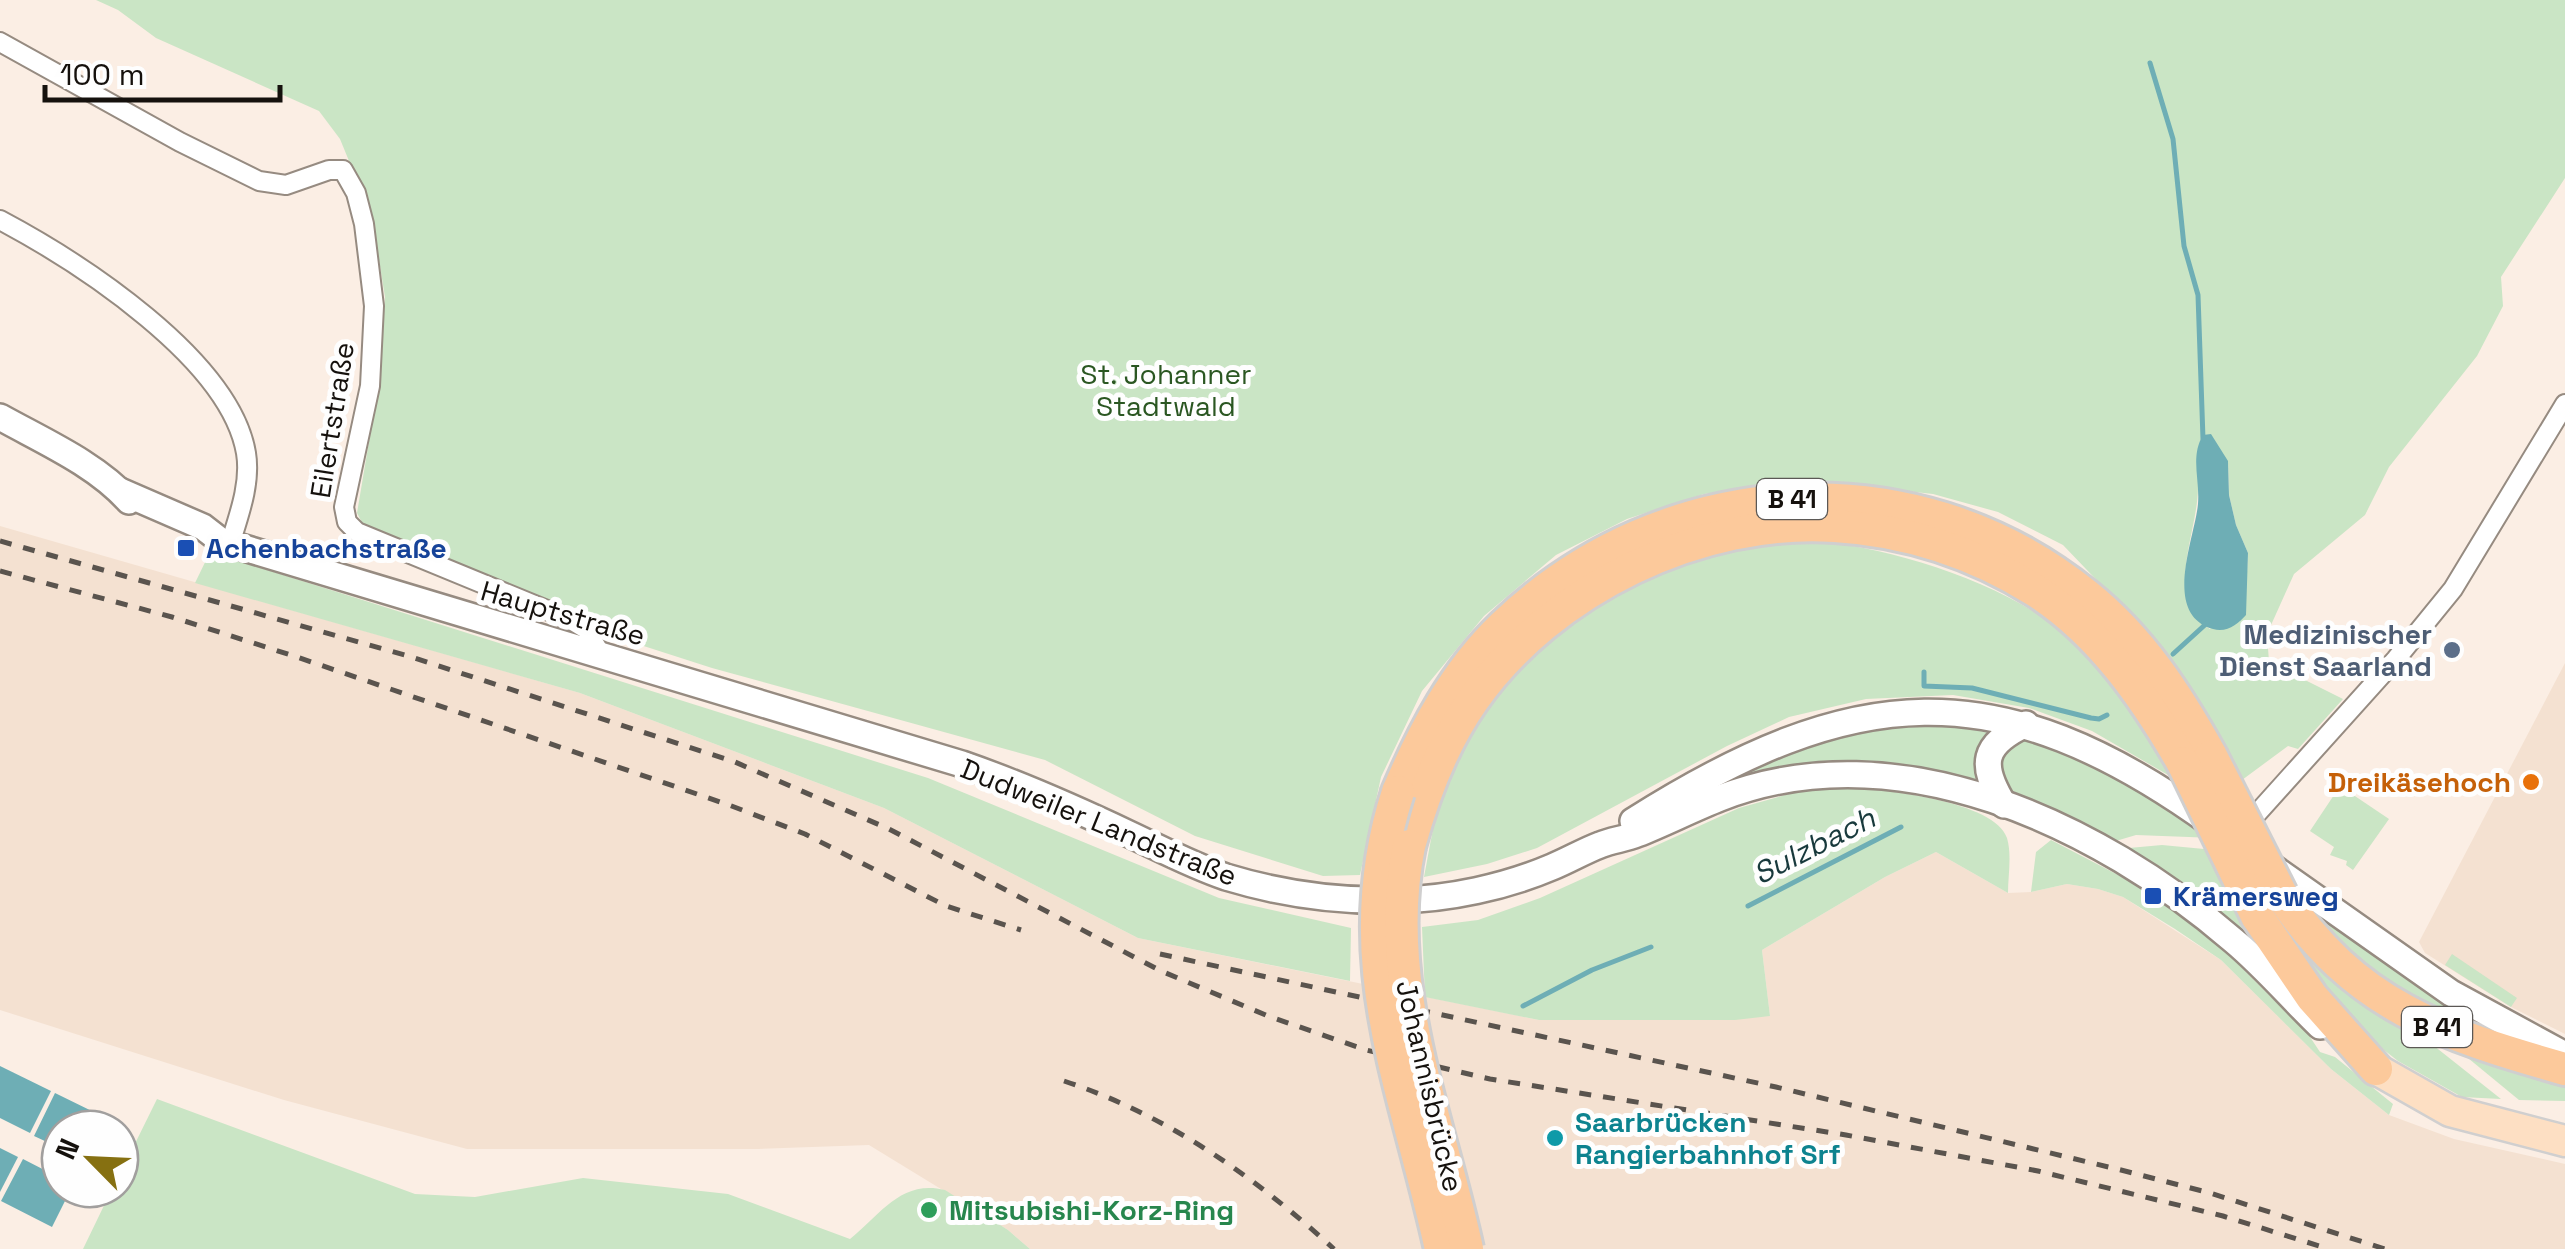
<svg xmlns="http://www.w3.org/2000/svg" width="2565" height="1249" viewBox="0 0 2565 1249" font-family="'Space Grotesk',sans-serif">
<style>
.built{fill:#f4e1d1}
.green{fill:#cae5c5;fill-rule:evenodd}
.water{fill:#6eaeb5}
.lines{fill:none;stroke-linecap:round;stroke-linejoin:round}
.stream{stroke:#6eaeb5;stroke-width:5}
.street-casing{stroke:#968b81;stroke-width:22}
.secondary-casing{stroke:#968b81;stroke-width:30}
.primary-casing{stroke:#d0cfcf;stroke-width:35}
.highway-casing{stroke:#d0cfcf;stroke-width:38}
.street{stroke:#fff;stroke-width:18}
.secondary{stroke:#fff;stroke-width:25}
.primary{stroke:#fddfc3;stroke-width:30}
.highway{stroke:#fcc99b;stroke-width:32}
.rail{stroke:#5a544e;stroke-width:5;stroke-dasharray:12 12;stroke-linecap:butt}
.highway-bridge-casing{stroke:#d0cfcf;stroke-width:38;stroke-linecap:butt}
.highway-bridge{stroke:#fcc99b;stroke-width:32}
.transit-dot{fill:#1a4fb4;stroke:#fefefe;stroke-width:4}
.service-dot{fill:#5c6f8a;stroke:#fefefe;stroke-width:4}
.food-dot{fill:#e8710a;stroke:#fefefe;stroke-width:4}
.culture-dot{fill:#0f9aa8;stroke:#fefefe;stroke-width:4}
.leisure-dot{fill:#2e9e5b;stroke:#fefefe;stroke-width:4}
.labels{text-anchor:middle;stroke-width:10;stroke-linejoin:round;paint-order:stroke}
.shield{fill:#fefefe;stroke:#5b5855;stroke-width:2.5}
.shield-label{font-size:25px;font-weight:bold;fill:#15110d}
.park-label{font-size:28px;fill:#2b5722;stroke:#fefefe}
.street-label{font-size:28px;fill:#15110d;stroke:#fefefe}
.transit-label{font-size:28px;font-weight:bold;fill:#164399;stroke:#fefefe;text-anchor:start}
.service-label{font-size:28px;font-weight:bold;fill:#4e5e75;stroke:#fefefe;text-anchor:end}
.food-label{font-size:28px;font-weight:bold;fill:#c56008;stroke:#fefefe;text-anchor:end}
.culture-label{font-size:28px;font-weight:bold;fill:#0d838f;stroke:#fefefe;text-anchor:start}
.leisure-label{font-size:28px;font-weight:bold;fill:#27864d;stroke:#fefefe;text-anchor:start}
.water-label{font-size:30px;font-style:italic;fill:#18393c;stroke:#fefefe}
</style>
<rect width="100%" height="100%" fill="#fbeee4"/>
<g class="built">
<path d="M0 526 580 693 884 808 1138 938 1539 1020 1770 1016 1762 950 1885 877 1936 852 2008 893 2031 892 2067 884 2098 889 2123 897 2221 960 2331 1069 2389 1115 2454 1139 2565 1164V1249H1030L1008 1230 869 1145 758 1149H467L284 1100 0 1010Z"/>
<path d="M2565 663V1034L2511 1007 2425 953 2419 942Z"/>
</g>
<g class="green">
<path d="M96 0H2565V178L2501 277 2503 306 2477 356 2389 467 2365 515 2294 574 2267 634 2269 662 2343 699 2298 749 2288 746 2242 780 2213 723 2131 616 2063 545 1998 512 1933 494 1816 481 1704 494 1627 519 1556 555 1484 616 1422 691 1381 777 1360 875 1323 876 1195 836 1045 760 712 668 625 640 614 629 365 528 357 513 379 382 385 297 372 217 340 139 319 111 156 38 118 10ZM2228 461 2229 495 2236 525 2248 553 2247 572 2210 629C2162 596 2199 532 2198 485Z"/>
<path d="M1811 541C1891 546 2019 587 2077 644 2118 682 2148 731 2175 779L2092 731 2029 708 1953 695 1866 699 1789 717 1727 746 1537 848 1487 864 1424 877C1430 847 1434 815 1445 787 1482 690 1560 614 1655 574 1668 568 1683 560 1697 556 1735 546 1773 543 1811 541Z"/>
<path d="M210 552 928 778 1219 898 1351 928 1350 981 1138 938 884 808 580 693 195 583Z"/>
<path d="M1905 722 1995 728 1980 788 1856 763 1795 768 1696 798 1724 779 1813 739Z"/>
<path d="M2025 737 2114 774 2215 838 2136 835 2109 843 2013 798 2002 783 2000 754Z"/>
<path d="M2340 786 2389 819 2353 870 2346 865 2347 861 2330 855 2334 847 2310 831Z"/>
<path d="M1850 787C1885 790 1995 801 2007 838 2012 855 2008 876 2008 893L1936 852 1885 877 1762 950 1770 1016 1735 1020H1539L1425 997 1422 927 1478 920 1540 898 1739 808 1803 790Z"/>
<path d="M2051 840 2145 889V897L2156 904 2163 902 2226 952 2308 1034 2320 1052 2335 1057 2393 1104 2389 1115 2331 1069 2221 960 2175 929 2123 897 2098 889 2067 884 2031 892 2036 852Z"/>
<path d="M2162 845 2204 849 2216 871H2220L2249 928 2240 935 2118 849Z"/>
<path d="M2300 894 2513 1041 2404 998 2336 945Z"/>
<path d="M2273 907 2419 1034 2501 1099 2462 1097 2398 1061 2356 1028 2320 991 2269 910Z"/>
<path d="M2452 954 2517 998 2511 1007 2445 965Z"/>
<path d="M2457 1049 2565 1079V1101L2519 1100Z"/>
<path d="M157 1099 415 1194 475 1197 583 1178 728 1194 850 1239C880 1215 901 1179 945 1190L1008 1230 1030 1249H83L112 1189H120V1174Z"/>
</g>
<g class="water">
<path d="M2211 434 2228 461 2229 495 2236 525 2248 553 2246 615C2238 624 2227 633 2213 629 2161 614 2195 538 2198 504 2200 479 2190 457 2203 435Z"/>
<path d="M0 1066 51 1091 30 1133 0 1118Z"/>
<path d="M55 1093 106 1118 101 1129H60V1148L34 1136Z"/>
<path d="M0 1148 18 1157 0 1192Z"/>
<path d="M23 1159 60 1178V1189H71L52 1227 1 1201Z"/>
</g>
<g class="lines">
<g class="stream">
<path d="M2150 63 2173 139 2184 246 2198 295 2203 439"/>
<path d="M2173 654 2207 623"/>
<path d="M1924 672V686L1972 688 2091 718 2099 719 2107 715"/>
<path d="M1748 906 1901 827"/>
<path d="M1523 1006 1592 970 1651 947"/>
</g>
<defs>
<g id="street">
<path d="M0 42 180 142 259 181 286 185 329 170H343L356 193 364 224 374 306 370 386 344 507 347 522 357 532 571 620 586 629 602 656"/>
<path d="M0 220C79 262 230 359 246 453 251 483 239 515 230 544"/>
<path d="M2244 828 2396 659 2453 589 2565 404"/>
</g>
<g id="secondary">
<path d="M0 417C43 441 96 464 129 501"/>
<path d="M120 491 203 527 221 541 962 764C1020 784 1074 808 1129 834 1161 849 1193 866 1226 877 1282 894 1339 902 1398 900 1449 899 1505 887 1552 867 1569 860 1584 851 1600 845 1612 840 1625 839 1637 834 1665 823 1692 809 1720 798 1898 729 2098 824 2234 941 2265 967 2291 998 2320 1026"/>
<path d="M2004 805C1979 764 1982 745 2026 724"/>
<path d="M1633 821C1853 682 1997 669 2212 824"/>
<path d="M2265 862 2451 993 2565 1055"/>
</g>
<path id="primary" d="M2376 1069 2450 1111 2565 1141"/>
<g id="highway">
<path d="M1398 792C1424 731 1455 672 1503 626 1662 473 1912 454 2086 595 2141 639 2177 695 2211 756"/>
<path d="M1409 846C1423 795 1442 744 1473 700 1551 589 1700 517 1835 526 1906 530 1976 553 2036 591 2101 633 2145 697 2183 763"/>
<path d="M2281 894C2353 1005 2444 1035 2565 1069"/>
<path d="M2257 916 2312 997 2376 1069"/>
</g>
</defs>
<use href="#street" class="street-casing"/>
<use href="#secondary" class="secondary-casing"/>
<use href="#primary" class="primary-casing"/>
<use href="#highway" class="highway-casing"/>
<use href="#street" class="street"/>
<use href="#secondary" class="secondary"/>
<use href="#primary" class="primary"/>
<use href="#highway" class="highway"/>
<g class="rail">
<path d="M0 541 405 655 735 762 889 829 1161 971 1268 1016 1366 1050 1490 1079 1846 1135 2038 1171 2223 1216 2329 1249"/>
<path d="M0 571 172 617 297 657 729 805 805 834 946 906 1021 930"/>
<path d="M1160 954 1776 1087 2121 1170 2210 1193 2385 1249"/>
<path d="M1064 1081C1167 1115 1254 1176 1334 1249"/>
</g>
<defs>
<g id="highway-bridge">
<path d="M2211 756 2281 894"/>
<path d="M2183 763 2257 916"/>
<path d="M1398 792C1344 959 1406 1088 1441 1249"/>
<path d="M1409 846C1381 983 1438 1116 1467 1249"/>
</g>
</defs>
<use href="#highway-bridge" class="highway-bridge-casing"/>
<use href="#highway-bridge" class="highway-bridge"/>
</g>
<g class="transit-dot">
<rect x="176" y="538" width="20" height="20" rx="5"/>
<rect x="2143" y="886" width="20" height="20" rx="5"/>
</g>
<circle class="service-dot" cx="2452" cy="650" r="10"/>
<circle class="food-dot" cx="2531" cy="782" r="10"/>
<circle class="culture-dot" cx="1555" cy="1138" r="10"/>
<circle class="leisure-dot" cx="929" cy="1210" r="10"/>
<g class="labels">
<g class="shield">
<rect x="1757" y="479" width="70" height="40" rx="8"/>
<rect x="2402" y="1007" width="70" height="40" rx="8"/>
</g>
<g class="shield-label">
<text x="1792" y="508">B 41</text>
<text x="2437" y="1036">B 41</text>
</g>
<g class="park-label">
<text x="1166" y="384">St. Johanner<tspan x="1166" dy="32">Stadtwald</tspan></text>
</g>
<g class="street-label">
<text transform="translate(332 420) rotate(-81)" y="10">Eilertstraße</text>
<text transform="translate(563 613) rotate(16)" y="10">Hauptstraße</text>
<text transform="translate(1099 822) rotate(22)" y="10">Dudweiler Landstraße</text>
<text transform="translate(1430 1086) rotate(77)" y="10">Johannisbrücke</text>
</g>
<g class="transit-label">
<text x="206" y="558">Achenbachstraße</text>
<text x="2173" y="906">Krämersweg</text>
</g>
<g class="service-label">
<text x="2432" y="644">Medizinischer<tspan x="2432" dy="32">Dienst Saarland</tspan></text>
</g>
<g class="food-label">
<text x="2511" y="792">Dreikäsehoch</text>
</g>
<g class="culture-label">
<text x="1575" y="1132">Saarbrücken<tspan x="1575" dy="32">Rangierbahnhof Srf</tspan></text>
</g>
<g class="leisure-label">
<text x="949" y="1220">Mitsubishi-Korz-Ring</text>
</g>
<g class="water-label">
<text transform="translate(1814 846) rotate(-27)" y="10">Sulzbach</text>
</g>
</g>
<g transform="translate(90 1159) rotate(294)"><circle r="48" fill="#fefefe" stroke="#a19f9e" stroke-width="2.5"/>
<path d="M0-8L18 38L0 25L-18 38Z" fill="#867011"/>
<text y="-15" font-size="28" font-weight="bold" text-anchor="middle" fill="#15110d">N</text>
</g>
<path d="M45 85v15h235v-15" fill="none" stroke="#15110d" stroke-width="5"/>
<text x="60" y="85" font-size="30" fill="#15110d" stroke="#fefefe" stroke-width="8" paint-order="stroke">100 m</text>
</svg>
